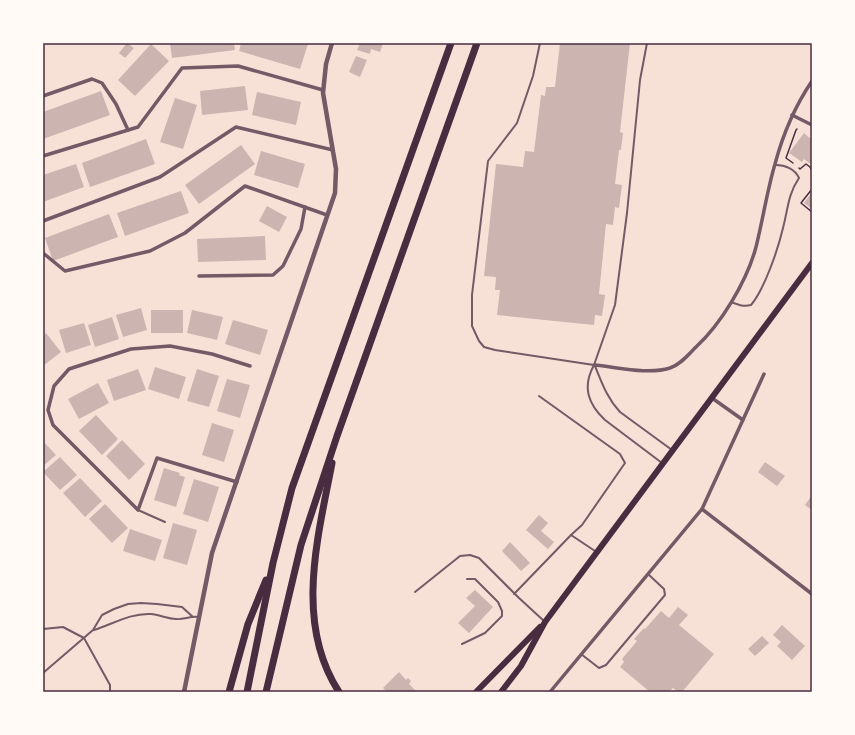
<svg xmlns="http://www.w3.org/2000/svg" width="855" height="735" viewBox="0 0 855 735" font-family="Rubik,sans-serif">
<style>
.building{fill:#ccb4b1}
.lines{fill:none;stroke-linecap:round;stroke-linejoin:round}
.path{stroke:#4a2c40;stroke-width:1.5}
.service{stroke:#755966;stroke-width:2}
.minor{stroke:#755966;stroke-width:3.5}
.tertiary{stroke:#755966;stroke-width:4.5}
.primary{stroke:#4a2c40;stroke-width:6}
.motorway{stroke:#4a2c40;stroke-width:7}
.neatline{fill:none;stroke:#4a2c40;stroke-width:1.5}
</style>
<rect width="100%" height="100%" fill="#f7e1d7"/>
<g class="building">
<path d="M127 43 134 48 125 58 119 53Z"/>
<path d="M170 43H234L235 50 172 58Z"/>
<path d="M241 43H306L308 44 300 69 239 51Z"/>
<path d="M360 43H383L380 52 371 49 370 54 357 50Z"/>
<path d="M560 43H630L620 132 623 133 621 150H619L615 184 622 185 619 208 615 207 613 225 606 224 599 294 605 295 602 316 595 315 594 325 497 315 500 290H495L496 277 484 276 496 164 523 167 525 151 534 152 541 95 545 96 546 87H555Z"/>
<path d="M151 44 169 61 135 96 118 80Z"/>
<path d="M356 56 367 60 360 77 349 72Z"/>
<path d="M245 86 248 110 202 115 200 91Z"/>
<path d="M101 91 110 115 43 139V112Z"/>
<path d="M257 92 301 102 296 125 252 115Z"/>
<path d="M175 98 197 105 183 149 160 142Z"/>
<path d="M804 133 812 140V165L804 159 802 162 789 153Z"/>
<path d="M146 139 155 164 90 187 82 163Z"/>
<path d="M241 145 255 164 199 204 185 185Z"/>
<path d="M261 151 305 164 298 188 254 175Z"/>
<path d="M76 164 84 187 43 202V175Z"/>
<path d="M181 191 189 213 125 236 117 213Z"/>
<path d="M812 192V209L804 203Z"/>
<path d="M267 206 287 217 279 232 259 221Z"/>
<path d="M109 214 118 237 53 261 45 238Z"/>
<path d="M265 236 266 260 198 262 197 239Z"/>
<path d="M141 308 147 330 123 337 116 315Z"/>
<rect x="151" y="310" width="32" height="23"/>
<path d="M192 310 223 317 217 340 187 333Z"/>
<path d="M112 317 119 339 95 347 88 325Z"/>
<path d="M233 320 268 330 260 355 225 344Z"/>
<path d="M84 323 91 345 66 353 59 330Z"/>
<path d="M46 333 61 352 43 366V336Z"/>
<path d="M155 367 186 377 179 399 148 389Z"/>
<path d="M138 369 146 390 114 401 107 380Z"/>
<path d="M197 369 219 376 209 407 187 401Z"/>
<path d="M227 379 250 385 240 418 217 411Z"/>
<path d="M98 383 109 403 79 419 68 399Z"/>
<path d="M96 415 118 439 102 455 79 431Z"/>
<path d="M212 423 234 430 224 462 202 455Z"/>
<path d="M122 440 145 464 129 480 106 456Z"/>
<path d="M43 441 56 455 43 466Z"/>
<path d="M60 457 77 475 60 490 43 472Z"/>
<path d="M765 462 785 476 777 486 758 472Z"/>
<path d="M164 468 180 473 179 475 185 477 176 507 154 500Z"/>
<path d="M80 478 102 501 85 517 63 493Z"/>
<path d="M194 479 219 487 208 522 183 514Z"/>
<path d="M812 495V510L805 505Z"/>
<path d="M105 504 128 528 112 543 89 519Z"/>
<path d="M539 515 548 523 541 531 554 542 548 549 526 530Z"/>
<path d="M173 523 197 530 187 565 163 558Z"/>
<path d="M130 529 162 540 155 561 123 551Z"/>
<path d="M510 542 530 563 521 571 502 551Z"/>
<path d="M475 590 493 607 469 633 458 623 475 606 466 598Z"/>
<path d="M678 607 688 615 679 625 714 654 682 692H678L673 688 669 692H650L620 667 624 662 622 659 637 641 634 639 644 628 645 629 661 611 669 618Z"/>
<path d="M782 625 805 646 792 660 777 646 781 642 773 635Z"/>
<path d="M762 636 769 643 755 656 748 649Z"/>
<path d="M399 672 406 680 408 678 411 681 409 684 417 692H387L383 688Z"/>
</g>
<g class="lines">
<g class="path">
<path d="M793 163 786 158 796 130 797 129"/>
<path d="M799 168 800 169 806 164 810 167 812 171"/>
<path d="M812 189 801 203 812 212"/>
</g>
<g class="service">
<path d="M540 43 533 76 517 123 488 161 472 295V326L479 341 484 347 495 350 594 365"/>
<path d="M647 43 640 80 627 213 615 305 594 365C582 387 588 404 605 420L662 463"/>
<path d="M731 302C739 305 743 307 751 305 765 288 778 249 783 228 788 209 788 194 799 178 795 169 785 165 776 165"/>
<path d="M595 366C602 383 607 398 620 412L672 450"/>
<path d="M539 396 620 454 625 463 582 525 571 535"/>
<path d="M138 510 165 522"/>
<path d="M415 592 460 556 470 555 479 558 519 598 544 621"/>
<path d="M514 594 571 535 595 551"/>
<path d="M43 629 63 627 84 638 110 685V692"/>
<path d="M94 630C113 624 130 613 151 614 160 615 168 619 176 619 183 620 190 616 198 617"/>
<path d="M462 644 485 633 502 616V611L498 602 475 579H467"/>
<path d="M581 654 599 668 606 665 665 595 664 589 648 574"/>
<path d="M43 673 93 630 102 615 114 609 128 604 141 603 157 604 182 607 193 617"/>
</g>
<g class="minor">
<path d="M43 96 92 79 102 83 116 104 128 130"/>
<path d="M792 115 812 125"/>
<path d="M43 156 138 127 182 68 238 66 323 90"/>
<path d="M43 221 160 177 236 127 333 150"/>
<path d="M43 253 65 271 150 251 185 233 245 186 327 215"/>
<path d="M199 276 273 275 283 266 301 229 305 207"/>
<path d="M594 365C617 367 648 375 670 368 680 365 688 355 696 347 721 324 747 281 756 247 763 219 767 191 775 164 783 134 795 106 812 81"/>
<path d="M712 398 743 420"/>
<path d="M237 482 157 458 138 510 53 425 48 410 54 386 69 369 131 349 170 346 212 354 250 366"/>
<path d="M702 509 812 594"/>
<path d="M550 692 702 509 764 374"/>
</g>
<path class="tertiary" d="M184 692 212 553 335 193 336 169 323 93 326 64 332 43"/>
<g class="primary">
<path d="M476 692 540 627"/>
<path d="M501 692 521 666 545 622 812 263"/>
</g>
<g class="motorway">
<path d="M332 463C318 537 294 623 339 692"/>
<path d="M229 692 248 624 266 580"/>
<path d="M247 692 273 563 292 488 451 43"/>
<path d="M266 692 301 545 337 436 477 43"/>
</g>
</g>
<rect width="855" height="735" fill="none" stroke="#fffaf5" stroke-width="88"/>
<rect x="44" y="44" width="767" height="647" class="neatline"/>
</svg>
